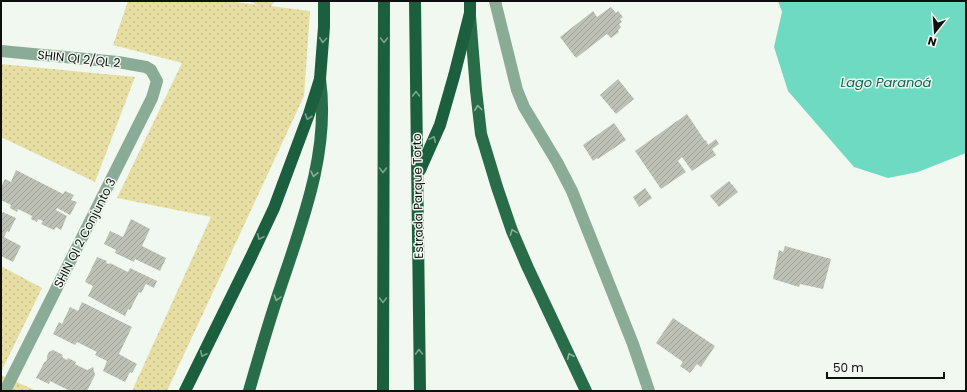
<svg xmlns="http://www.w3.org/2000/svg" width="967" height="392" viewBox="0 0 967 392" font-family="Poppins,sans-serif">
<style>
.grass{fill:url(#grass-dots)}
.water{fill:#6fdac2}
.building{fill:url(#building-hatch)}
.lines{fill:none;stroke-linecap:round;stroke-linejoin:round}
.minor{stroke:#8aab96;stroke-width:12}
.primary{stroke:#286c49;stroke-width:12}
.trunk{stroke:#1b5f3e;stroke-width:12}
.oneway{stroke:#7ba48e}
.oneway2{stroke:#8cb29c}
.labels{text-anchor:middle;stroke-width:3;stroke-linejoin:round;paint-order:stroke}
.street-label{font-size:12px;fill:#0d100d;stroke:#f1f8ef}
.water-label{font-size:13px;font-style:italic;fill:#076354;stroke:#f1f8ef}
</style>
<defs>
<pattern id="grass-dots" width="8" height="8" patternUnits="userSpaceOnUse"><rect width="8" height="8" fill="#e6dea2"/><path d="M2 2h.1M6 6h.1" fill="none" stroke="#c4bd8a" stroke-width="1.8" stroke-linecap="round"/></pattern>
<pattern id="building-hatch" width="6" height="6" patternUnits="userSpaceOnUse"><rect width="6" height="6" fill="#bdc0b5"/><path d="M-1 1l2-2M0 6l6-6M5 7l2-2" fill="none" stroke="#a1a49a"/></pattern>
</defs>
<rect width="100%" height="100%" fill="#f1f8ef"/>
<g class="grass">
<path d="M128 1H230L258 5 248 1H275L271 6 310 11 304 96 167 391H132L211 217 117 198 182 63 113 45Z"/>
<path d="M1 64 135 77 95 182 1 137Z"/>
<path d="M1 266 42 288 1 372Z"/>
<path d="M1 375 37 391H1Z"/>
</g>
<path class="water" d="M778 1H966V153L918 172 888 178 854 167 788 91 774 47 782 12Z"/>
<g class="building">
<path d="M611 7 616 13 618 11 623 17 620 19 622 22 619 24 621 27 618 30 619 32 611 38 607 34 576 58 560 37 592 12 593 11 597 17Z"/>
<path d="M618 79 634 99 616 114 600 95Z"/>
<path d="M687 114 705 141 706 140 708 145 716 139 719 144 712 149 716 155 692 171 682 157 678 161 686 172 661 189 635 151Z"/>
<path d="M614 123 626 140 598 159 597 158 593 161 583 145Z"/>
<path d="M16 170 63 194 65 191 74 195 71 200 77 202 70 215 57 208 56 210 67 216 61 230 56 227 54 230 41 224 43 221 38 219 37 222 31 219 32 216 18 209 17 212 10 208 11 205 1 200V187L5 179 11 182Z"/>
<path d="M729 181 738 192 719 207 710 196Z"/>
<path d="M645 188 652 198 639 207 633 197Z"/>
<path d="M3 212 16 218 9 232 7 231 4 237 21 246 13 262 1 256V213L2 214Z"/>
<path d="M131 219 150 229 142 246 166 258 160 271 135 259 134 262 115 253 116 250 104 244 110 231 123 237Z"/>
<path d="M785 246 831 259 823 289 800 284 799 287 773 279 779 250 783 252Z"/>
<path d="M97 257 107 261 106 263 109 264 110 263 128 272 130 268 157 281 154 288 146 284 141 293 139 292 130 310 128 309 125 316 88 296 93 286 85 282Z"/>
<path d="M82 302 132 327 119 354 137 364 132 373 130 372 125 382 103 371 107 361 95 355 97 352 77 342 75 345 53 334 59 322 62 324 70 307 78 311Z"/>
<path d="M673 318 715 346 701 367 697 364 690 373 680 366 683 362 656 343Z"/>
<path d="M53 350 63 355 62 357 67 360 68 358 76 362 75 364 87 370 93 367 95 375 87 391H70L50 381 49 384 36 378 45 361 46 362 47 359V356L49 352Z"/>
</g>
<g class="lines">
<g class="minor">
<path d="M495 1 517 90 524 107 557 162 572 191 633 344 649 391"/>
<path d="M1 51 118 62 146 67 151 70 157 81 152 98 5 391"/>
</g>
<g class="primary">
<path d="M470 16 476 90 481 134 497 187 512 231 528 268 586 391"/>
<path d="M249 391C259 356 269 321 281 286 303 220 330 150 320 79"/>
</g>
<g class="trunk">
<path d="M415 1 420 391"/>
<path d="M420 170 440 125 454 76 470 13V1"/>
<path d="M185 391 250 259 274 208 309 114 320 79 324 27V1"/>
<path d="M383 391 384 1"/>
</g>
</g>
<defs><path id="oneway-chevron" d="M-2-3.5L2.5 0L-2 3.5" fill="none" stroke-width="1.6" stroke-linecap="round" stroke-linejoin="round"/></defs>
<g class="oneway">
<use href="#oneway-chevron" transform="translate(323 40) rotate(95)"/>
<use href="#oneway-chevron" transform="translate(384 40) rotate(90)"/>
<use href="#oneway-chevron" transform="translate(416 94) rotate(-91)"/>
<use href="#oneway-chevron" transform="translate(308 117) rotate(109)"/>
<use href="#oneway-chevron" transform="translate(433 139) rotate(-66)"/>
<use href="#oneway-chevron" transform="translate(383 170) rotate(90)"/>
<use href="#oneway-chevron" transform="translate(260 237) rotate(115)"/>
<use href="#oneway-chevron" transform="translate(383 300) rotate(90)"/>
<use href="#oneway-chevron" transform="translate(419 352) rotate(-91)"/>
<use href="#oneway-chevron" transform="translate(203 354) rotate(116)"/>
</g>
<g class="oneway2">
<use href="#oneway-chevron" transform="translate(478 108) rotate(-97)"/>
<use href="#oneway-chevron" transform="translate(314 174) rotate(103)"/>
<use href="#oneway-chevron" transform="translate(513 232) rotate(-111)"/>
<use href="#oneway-chevron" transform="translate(277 298) rotate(108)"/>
<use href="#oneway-chevron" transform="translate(570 356) rotate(-115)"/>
</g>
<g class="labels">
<g class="street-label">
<text transform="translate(79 59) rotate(6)" y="4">SHIN QI 2/QL 2</text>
<text transform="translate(418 196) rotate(-91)" y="4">Estrada Parque Torto</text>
<text transform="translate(85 233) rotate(-63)" y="4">SHIN QI 2 Conjunto 3</text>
</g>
<g class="water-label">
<text x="886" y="87">Lago Paranoá</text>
</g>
</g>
<rect width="967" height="392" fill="none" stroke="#0d100d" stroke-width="4"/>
<g transform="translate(935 32) rotate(197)" stroke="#f1f8ef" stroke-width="3" paint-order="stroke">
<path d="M0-3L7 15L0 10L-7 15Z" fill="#0d100d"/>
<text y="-6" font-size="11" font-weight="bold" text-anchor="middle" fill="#0d100d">N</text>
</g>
<path d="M827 372v6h117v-6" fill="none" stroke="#0d100d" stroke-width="2"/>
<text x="833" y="372" font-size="12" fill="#0d100d" stroke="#f1f8ef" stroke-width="3" paint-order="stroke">50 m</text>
</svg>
